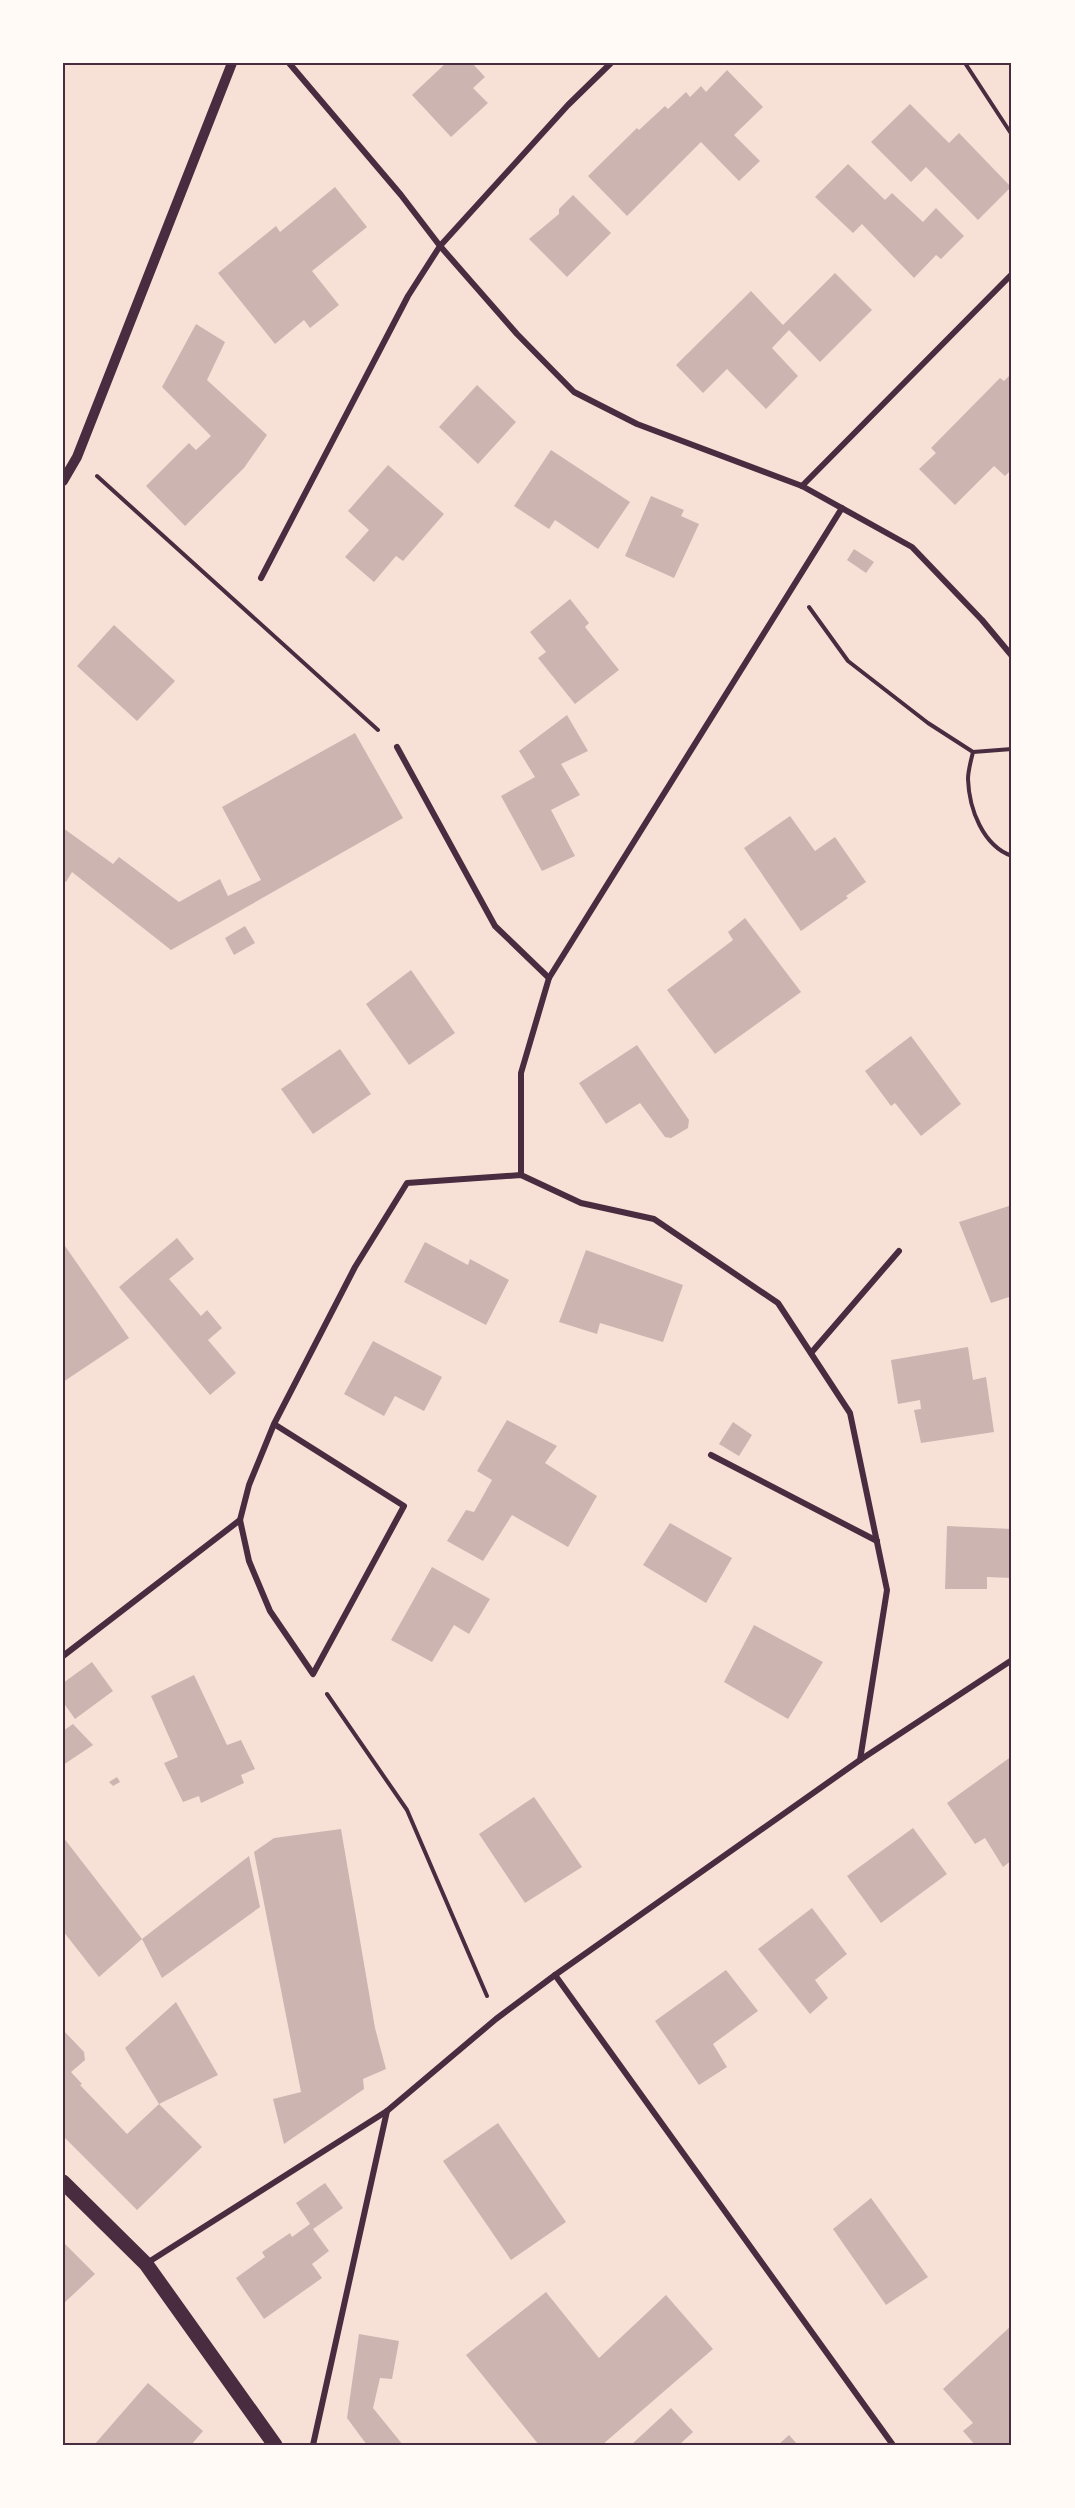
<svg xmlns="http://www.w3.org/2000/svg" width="1075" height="2508" viewBox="0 0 1075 2508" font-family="'Asap Condensed',sans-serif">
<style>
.building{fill:#ccb4b1}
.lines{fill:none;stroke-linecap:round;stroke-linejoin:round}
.path{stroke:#4a2c40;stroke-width:4}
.minor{stroke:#4a2c40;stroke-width:6}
.tertiary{stroke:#4a2c40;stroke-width:10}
.primary{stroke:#4a2c40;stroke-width:15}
.neatline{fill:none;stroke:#4a2c40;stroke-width:2}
</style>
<rect width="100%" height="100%" fill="#f7e1d7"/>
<g class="building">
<path d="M446 63H472L485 77 473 88 488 103 451 137 412 95Z"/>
<path d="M727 70 763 107 734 135 760 161 739 181 701 142 627 216 588 176 637 128 639 130 665 106 668 109 686 92 690 97 701 86 706 92Z"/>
<path d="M910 104 949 143 959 133 1011 187 978 220 926 167 911 182 871 142Z"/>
<path d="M848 164 885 200 892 193 923 222 936 208 964 236 941 259 936 255 914 278 862 224 853 233 815 197Z"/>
<path d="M335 187 367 227 312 271 339 305 310 328 304 320 275 344 218 273 276 226 280 232Z"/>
<path d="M573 195 611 233 567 277 529 239 559 214V209Z"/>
<path d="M835 273 872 310 820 362 789 330 772 348 798 376 766 409 727 369 703 393 676 365 751 291 783 325Z"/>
<path d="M196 324 225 342 207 380 267 435 244 468 185 526 146 486 189 443 196 450 211 436 162 387Z"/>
<path d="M1012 373V443L1009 446 1012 449V469L1005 476 994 466 955 505 919 469 936 453 931 448 1000 378 1004 381Z"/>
<path d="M477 385 516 422 478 464 439 427Z"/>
<path d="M551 450 630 502 598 549 555 520 549 529 514 506Z"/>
<path d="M388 465 444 514 403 561 396 556 374 582 345 557 369 530 348 511Z"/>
<path d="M651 496 684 510 681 516 699 524 674 578 625 556Z"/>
<path d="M854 549 874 562 866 573 847 560Z"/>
<path d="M570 599 589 623 585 627 619 670 575 704 538 658 546 652 530 632Z"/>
<path d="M114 625 175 681 137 721 77 666Z"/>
<path d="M567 715 588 751 561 764 580 795 551 810 575 856 542 871 501 796 535 777 519 751Z"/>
<path d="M355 733 403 818 171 950 72 872 66 882 63 879V828L113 864 119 857 179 902 220 879 228 896 261 880 222 807Z"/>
<path d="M790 816 815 851 835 837 866 882 846 896 848 898 801 931 744 848Z"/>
<path d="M745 918 801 992 715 1054 667 990 733 940 728 932Z"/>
<path d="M245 926 255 943 234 955 225 938Z"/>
<path d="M411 970 455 1033 409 1065 366 1004Z"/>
<path d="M911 1036 961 1104 921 1136 895 1103 891 1106 865 1071Z"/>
<path d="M637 1045 689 1120 688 1128 671 1138 665 1137 640 1103 606 1124 579 1083Z"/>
<path d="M340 1049 371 1094 313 1134 281 1089Z"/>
<path d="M1012 1205V1296L991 1303 959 1222Z"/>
<path d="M177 1238 194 1259 169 1279 201 1316 207 1310 222 1328 208 1340 236 1373 210 1395 119 1287Z"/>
<path d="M425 1242 468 1265 470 1259 509 1280 486 1325 404 1282Z"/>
<path d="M65 1246 129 1338 63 1382V1247Z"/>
<path d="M586 1250 683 1285 663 1342 600 1323 597 1334 559 1322Z"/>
<path d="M373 1341 442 1377 424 1411 395 1396 384 1416 344 1394Z"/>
<path d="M968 1347 973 1380 986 1377 994 1432 921 1443 914 1410 921 1409 920 1400 898 1404 891 1360Z"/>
<path d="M507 1420 557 1446 545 1463 597 1496 568 1547 512 1515 483 1561 447 1541 466 1510 474 1512 492 1480 477 1471Z"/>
<path d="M733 1422 752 1435 739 1456 719 1444Z"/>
<path d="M670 1523 732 1558 706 1603 643 1565Z"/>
<path d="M947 1526 1012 1529V1578L987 1577V1589H945Z"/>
<path d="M432 1567 490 1599 469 1634 454 1625 432 1662 391 1640Z"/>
<path d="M754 1625 823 1662 788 1719 724 1682Z"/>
<path d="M92 1662 113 1691 75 1719 63 1702V1683Z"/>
<path d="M194 1675 227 1745 241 1740 255 1769 241 1775 244 1783 201 1803 199 1796 183 1802 164 1763 178 1757 151 1696Z"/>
<path d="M73 1724 93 1745 63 1765V1731Z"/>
<path d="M1012 1756V1860L1003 1867 985 1838 975 1844 947 1803Z"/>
<path d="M117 1777 120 1782 113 1786 109 1782Z"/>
<path d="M534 1797 582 1867 525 1903 479 1834Z"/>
<path d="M913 1828 947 1874 881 1923 847 1876Z"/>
<path d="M341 1829 375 2028 386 2069 363 2079 364 2089 284 2144 273 2099 301 2092 254 1852 274 1838Z"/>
<path d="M63 1837 142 1939 99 1977 63 1931Z"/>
<path d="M249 1856 260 1907 162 1978 142 1939Z"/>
<path d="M812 1908 847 1954 815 1980 828 1998 810 2014 758 1949Z"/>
<path d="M726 1970 758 2011 713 2044 727 2067 699 2085 655 2021Z"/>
<path d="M176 2002 218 2075 159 2104 125 2048Z"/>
<path d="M63 2030 84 2052 85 2060 71 2072 82 2084 80 2085 127 2134 159 2104 202 2147 137 2210 63 2136Z"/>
<path d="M498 2123 566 2222 511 2260 443 2161Z"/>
<path d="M325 2183 343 2208 313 2229 329 2251 312 2264 322 2278 264 2319 236 2278 265 2257 262 2252 290 2233 292 2237 310 2224 296 2203Z"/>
<path d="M871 2198 928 2277 886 2305 833 2229Z"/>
<path d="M63 2242 95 2274 63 2304Z"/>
<path d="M546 2292 599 2358 666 2295 713 2349 602 2445H539L466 2355Z"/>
<path d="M1012 2325V2445H975L963 2431 973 2423 943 2389Z"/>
<path d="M359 2334 399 2341 392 2379 380 2378 373 2408 403 2445H367L347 2418Z"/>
<path d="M148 2383 203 2431 191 2445H94Z"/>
<path d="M671 2408 693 2432 679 2445H631Z"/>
<path d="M789 2435 798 2445H778Z"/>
</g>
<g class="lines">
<g class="path">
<path d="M965 63 1012 135"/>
<path d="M97 476 378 730"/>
<path d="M809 607 848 661 928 723 973 752C971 760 968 771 968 779 969 809 983 846 1012 856"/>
<path d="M973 752 1012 749"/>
<path d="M327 1694 407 1810 487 1996"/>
</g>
<g class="minor">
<path d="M289 63 401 195 440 246 517 334 574 392 637 424 802 486 912 547 982 620 1012 656"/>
<path d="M802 486 1012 274"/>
<path d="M261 578 408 296 440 246 568 105 611 63"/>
<path d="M397 747 495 926 549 978"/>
<path d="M521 1175V1073L549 978 842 508"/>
<path d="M811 1353 899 1251"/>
<path d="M274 1424 404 1506 313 1674 270 1611 249 1561 240 1520 249 1485 274 1424 355 1267 407 1183 521 1175 581 1203 654 1219 778 1303 850 1413 887 1590 860 1760"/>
<path d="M711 1455 877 1541"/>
<path d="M63 1656 240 1520"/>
<path d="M555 1975 893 2445"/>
<path d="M147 2263 387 2111 496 2019 555 1975 860 1760 1012 1660"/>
<path d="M313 2445 387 2111"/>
</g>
<path class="tertiary" d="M63 481 77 457 232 63"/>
<path class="primary" d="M63 2182 146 2264 275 2445"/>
</g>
<rect width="1075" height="2508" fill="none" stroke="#fffaf5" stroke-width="129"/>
<rect x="64" y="64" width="946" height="2380" class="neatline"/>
</svg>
